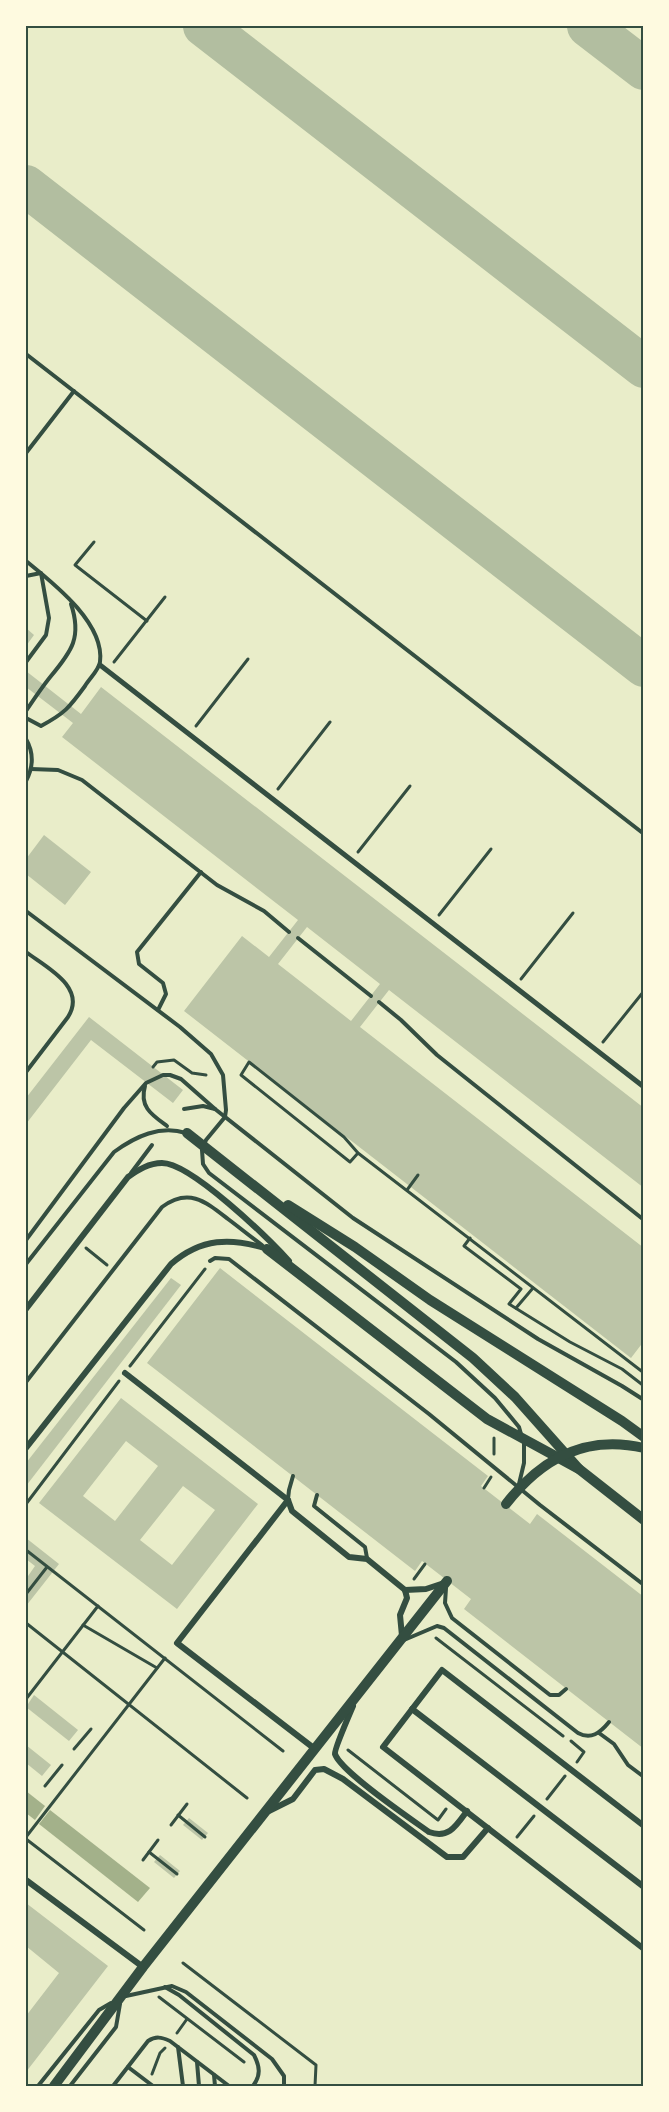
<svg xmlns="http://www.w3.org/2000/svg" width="669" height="2112" viewBox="0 0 669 2112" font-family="'IBM Plex Serif',serif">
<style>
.water{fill:#a3b18a}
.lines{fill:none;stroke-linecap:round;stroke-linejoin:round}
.taxiway{stroke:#b2bea0;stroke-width:42}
.building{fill:#bcc5a7;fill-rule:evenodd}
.path{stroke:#344e41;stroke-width:3}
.service{stroke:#344e41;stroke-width:4}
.pedestrian{stroke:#344e41;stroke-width:5}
.minor{stroke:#344e41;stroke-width:6}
.tertiary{stroke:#344e41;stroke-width:10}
.neatline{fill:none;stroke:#344e41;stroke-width:2}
</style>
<rect width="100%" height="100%" fill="#e9edc9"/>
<g class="water">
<path d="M26 1791 45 1806 35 1820 26 1813Z"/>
<path d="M50 1810 150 1888 138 1902 39 1824Z"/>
</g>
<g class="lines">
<g class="taxiway">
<path d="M204 26 644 367"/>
<path d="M588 26 644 69"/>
<path d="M26 186 644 666"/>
</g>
</g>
<g class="building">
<path d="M26 628 34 635 26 646Z"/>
<path d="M26 671 81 714 101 687 644 1108V1188L389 990 360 1027 644 1248V1341L631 1358 184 1011 242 936 269 957 298 920 62 737 73 723 26 687ZM307 927 380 984 351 1021 278 964Z"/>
<path d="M44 835 91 872 65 905 26 874V859Z"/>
<path d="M89 1017 183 1090 173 1103 91 1040 26 1124V1098Z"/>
<path d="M220 1268 488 1476 481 1486 530 1524 537 1514 644 1597V1749L464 1609 471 1599 422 1561 415 1571 147 1363Z"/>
<path d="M171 1278 181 1285 26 1486V1463Z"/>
<path d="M121 1398 258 1504 177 1609 39 1503ZM126 1441 158 1466 115 1521 83 1496ZM183 1486 215 1510 172 1565 140 1540Z"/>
<path d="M26 1538 59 1564 26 1606V1579L35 1566 26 1559Z"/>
<path d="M34 1695 78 1730 69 1741 26 1707Z"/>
<path d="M26 1745 51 1765 42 1776 26 1763Z"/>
<path d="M189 1818 208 1833 202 1840 183 1825Z"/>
<path d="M160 1855 180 1871 174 1878 154 1862Z"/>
<path d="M26 1903 108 1966 26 2072V2016L59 1973 26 1946Z"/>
</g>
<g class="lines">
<g class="path">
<path d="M94 542 75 565 147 621"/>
<path d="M114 662 165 597"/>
<path d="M196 726 248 659"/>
<path d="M278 789 330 722"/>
<path d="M358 852 410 786"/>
<path d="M439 915 491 849"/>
<path d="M521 979 573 913"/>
<path d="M603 1042 644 991"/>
<path d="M153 1067 157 1062 174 1060 192 1073 206 1075"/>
<path d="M358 1153 350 1162 241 1075 249 1062 344 1137 358 1153 644 1373"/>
<path d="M407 1190 418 1175"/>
<path d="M470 1238 464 1246 521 1289 509 1304 570 1342 622 1369 644 1386"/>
<path d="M86 1248 107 1265"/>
<path d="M516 1308 533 1288"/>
<path d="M130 1366 205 1269"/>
<path d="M494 1454V1438"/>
<path d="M484 1488 491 1477"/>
<path d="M26 1504 119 1381"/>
<path d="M26 1550 283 1751"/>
<path d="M414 1579 425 1564"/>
<path d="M26 1594 47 1567"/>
<path d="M26 1623 247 1798"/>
<path d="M83 1625 157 1668"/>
<path d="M436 1638 563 1736"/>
<path d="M26 1699 98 1606"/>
<path d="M571 1741 584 1752 577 1762"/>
<path d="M74 1749 91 1729"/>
<path d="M348 1750 438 1820 446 1809"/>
<path d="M45 1786 62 1765"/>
<path d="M547 1799 565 1776"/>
<path d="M178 1815 205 1837"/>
<path d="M171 1825 187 1804"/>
<path d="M26 1837 165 1658"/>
<path d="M517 1837 534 1816"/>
<path d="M26 1839 144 1930"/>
<path d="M149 1852 177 1874"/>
<path d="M143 1860 158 1840"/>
<path d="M183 1963 316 2065 315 2086"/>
<path d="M159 1997 244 2062"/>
<path d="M177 2033 187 2019"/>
<path d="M152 2074 160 2053 165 2048"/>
</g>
<g class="service">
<path d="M26 354 644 834"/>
<path d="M26 453 74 391"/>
<path d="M26 561C53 583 105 623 100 662 99 670 89 679 85 686 69 708 65 713 41 726L26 718"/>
<path d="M26 576 41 573 49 618 46 635 26 662"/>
<path d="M26 711C34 699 42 687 51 676 72 651 82 637 71 604"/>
<path d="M26 739C34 753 34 766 26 781"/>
<path d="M31 769 58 770 82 780 217 885 264 911 289 932"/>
<path d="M26 911 180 1027 211 1054 223 1075 226 1110 225 1117 206 1140 202 1150 203 1164 209 1173 456 1362 495 1398 519 1427 521 1434"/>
<path d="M298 938 371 996"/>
<path d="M26 952C46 967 87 987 68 1017L26 1072"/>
<path d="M379 1002 401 1020 437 1055 644 1220"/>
<path d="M158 1010 166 994 163 983 139 964 137 952 201 872"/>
<path d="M145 1086C139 1107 152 1115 167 1126"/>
<path d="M184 1109 203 1106 215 1109"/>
<path d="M131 1173 152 1145"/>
<path d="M26 1240 124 1108 146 1083 163 1075H170L181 1079 215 1109 353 1218 538 1339 622 1386 644 1400"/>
<path d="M210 1261 215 1258 229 1259 429 1414 540 1505 644 1585"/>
<path d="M26 1264 114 1152C136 1136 160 1125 186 1133"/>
<path d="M26 1382 162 1207C189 1187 206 1202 228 1219 240 1228 251 1237 262 1245"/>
<path d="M519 1484 524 1463V1441"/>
<path d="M317 1495 314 1506 365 1547 367 1558"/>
<path d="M288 1499 289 1490 293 1476"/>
<path d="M446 1588 445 1603 452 1618 550 1695H559L566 1689"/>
<path d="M404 1640 437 1626 444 1628 578 1733C591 1740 600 1733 609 1722"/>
<path d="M599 1733 614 1744 628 1765 644 1777"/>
<path d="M165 1987 179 1995 254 2055C260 2067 261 2075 253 2086"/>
<path d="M126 1996 172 1986 186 1992 272 2059 284 2076V2086"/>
<path d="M178 2047 183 2086"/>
<path d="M197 2062 199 2086"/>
<path d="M128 2067 153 2086"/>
<path d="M214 2075 215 2086"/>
<path d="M38 2086 99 2010 111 2003"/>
<path d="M70 2086 116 2027 120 2004"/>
<path d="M113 2086 148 2041C156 2036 161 2037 170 2041L229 2086"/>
</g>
<path class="pedestrian" d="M100 665 644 1087"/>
<g class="minor">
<path d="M26 1309 128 1177C138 1170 149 1163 162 1163 191 1163 268 1238 289 1261"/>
<path d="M125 1373 288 1500 292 1511 349 1557 367 1559 405 1590 407 1598 400 1615 402 1636"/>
<path d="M26 1448 171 1264C201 1238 231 1237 267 1249"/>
<path d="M288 1500 177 1643 315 1749"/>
<path d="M405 1590 426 1589 444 1583"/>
<path d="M353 1706C350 1713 334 1750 335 1754 341 1772 411 1819 429 1832 449 1839 456 1826 467 1811"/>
<path d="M412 1709 644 1887"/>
<path d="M269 1811 293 1799 315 1770 324 1769 343 1779 447 1857H463L488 1828"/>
<path d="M644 1826 442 1670 383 1747 644 1949"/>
<path d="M26 1880 143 1967"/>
</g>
<g class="tertiary">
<path d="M187 1133 473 1358 515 1397 579 1469"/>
<path d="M288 1205 355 1247 430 1300 622 1421 644 1437"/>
<path d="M267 1249 487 1419 579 1469 644 1520"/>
<path d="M506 1504C541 1459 585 1434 644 1448"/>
<path d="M54 2086 143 1967 447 1581"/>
</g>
</g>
<rect width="669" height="2112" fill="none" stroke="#fefae0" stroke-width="54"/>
<rect x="27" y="27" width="615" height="2058" class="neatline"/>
</svg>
